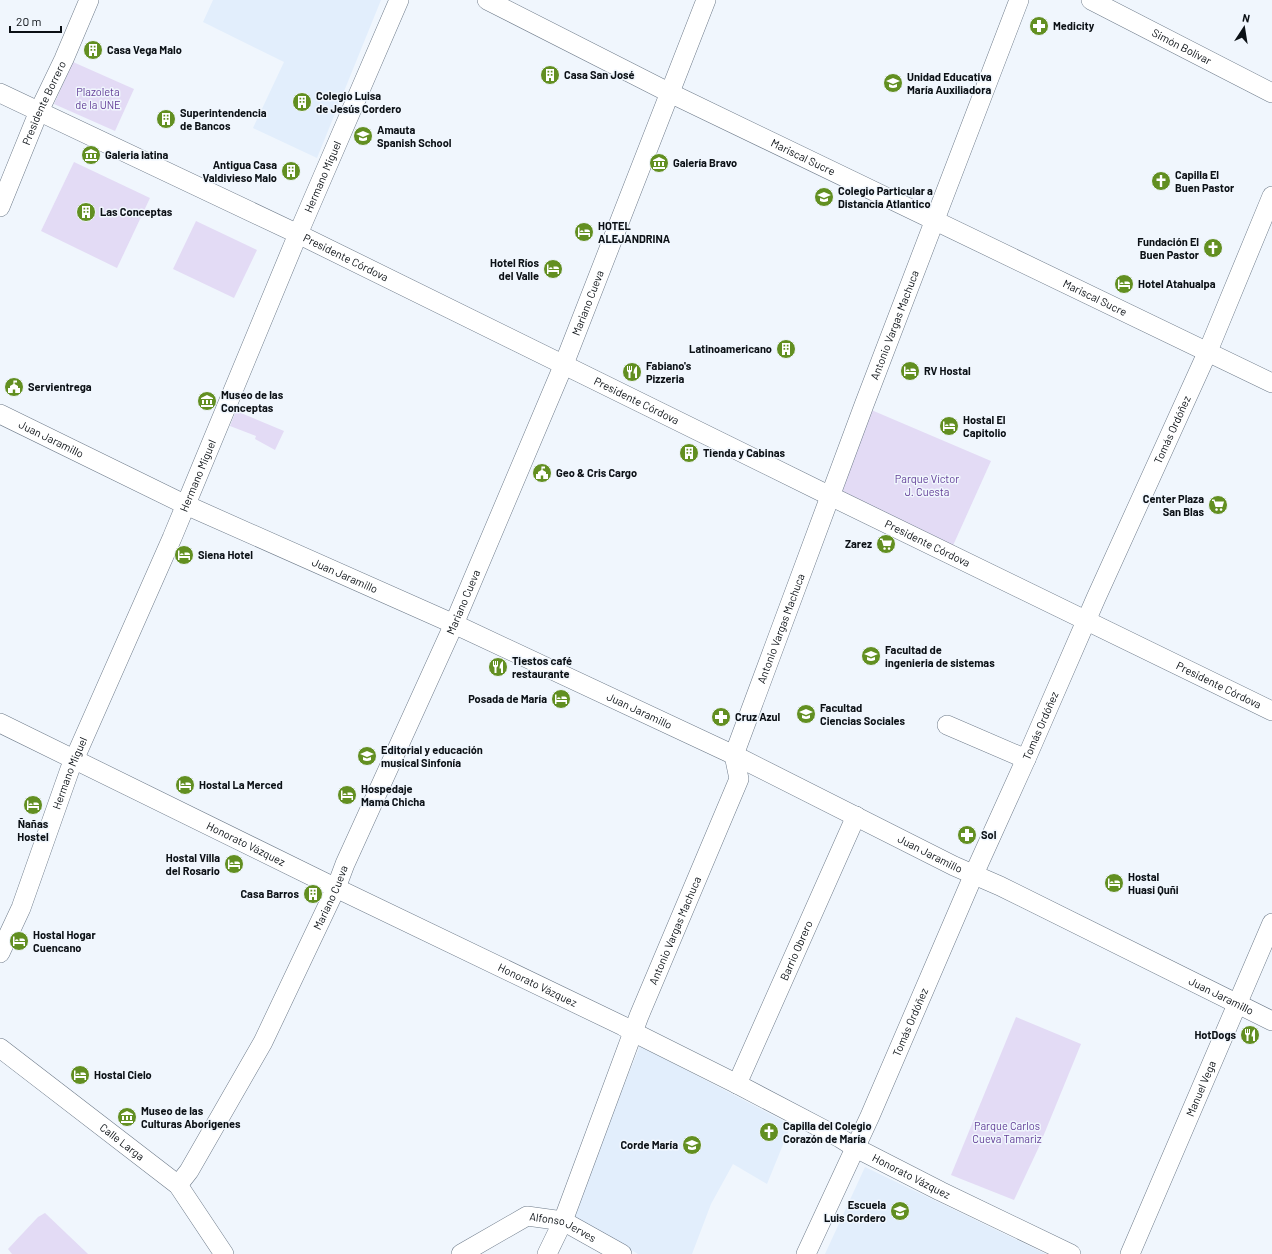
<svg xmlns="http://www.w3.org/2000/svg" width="1272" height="1254" viewBox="0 0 1272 1254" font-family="Barlow,sans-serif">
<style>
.built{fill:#e2eefc}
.green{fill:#e3dbf5}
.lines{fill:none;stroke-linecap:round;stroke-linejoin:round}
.minor-casing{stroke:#6e7b8a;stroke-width:20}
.minor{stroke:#fff;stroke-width:19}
.labels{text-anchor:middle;stroke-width:3;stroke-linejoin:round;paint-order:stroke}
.poi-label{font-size:11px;font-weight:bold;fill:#0b1015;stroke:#f0f6fd;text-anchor:start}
.street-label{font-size:11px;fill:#0b1015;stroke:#f0f6fd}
.park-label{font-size:11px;fill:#644098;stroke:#f0f6fd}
</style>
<rect width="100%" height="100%" fill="#f0f6fd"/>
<g class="built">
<path d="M213 0H381L317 158 253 128 284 62 203 22Z"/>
<path d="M640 1046 791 1125 767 1184 733 1164 711 1204 692 1254H638L571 1215Z"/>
<path d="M865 1167 1046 1254H825Z"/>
</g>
<g class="green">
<path d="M73 62 134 89 115 131 54 104Z"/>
<path d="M74 162 150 198 117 268 41 231Z"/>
<path d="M196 221 257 250 234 298 173 269Z"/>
<path d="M869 409 991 461 951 550 836 495Z"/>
<path d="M236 411 284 431 275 450 255 439 256 436 230 426Z"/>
<path d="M1016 1017 1081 1044 1038 1149 1014 1200 951 1175Z"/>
<path d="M45 1213 88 1254H12L8 1249 38 1217Z"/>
</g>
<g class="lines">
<defs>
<g id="minor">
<path id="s1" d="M487 0 670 93 1272 383"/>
<path id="s2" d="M1091 0 1272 93"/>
<path id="s3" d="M0 93 298 234 820 491 1272 711"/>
<path id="s4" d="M0 207 39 111 64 59 89 0"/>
<path id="s5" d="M0 414 186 505 454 624 734 755 954 866 1000 886 1272 1021"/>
<path id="s6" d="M0 723 336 888 623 1026 633 1032 737 1084 840 1138 856 1148 940 1191 1071 1254"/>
<path d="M947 725 1026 759"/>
<path id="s7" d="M0 953 21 908 70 769 172 538 298 234 399 0"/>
<path id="s8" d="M0 1048 178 1185 224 1254"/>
<path id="s9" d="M737 1084 856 816"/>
<path id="s10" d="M178 1185 189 1171 263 1042 336 888 345 864 454 624 564 364 706 0"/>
<path id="s11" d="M461 1254 527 1216 563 1221 622 1254"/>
<path id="s12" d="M547 1254 563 1221 639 1016 739 779 734 755 864 405 1019 0"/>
<path id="s13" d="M806 1254 870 1116 974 874 1026 759 1096 598 1208 351 1272 196"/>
<path id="s14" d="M1130 1254 1272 923"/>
</g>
</defs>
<use href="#minor" class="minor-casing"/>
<use href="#minor" class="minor"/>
</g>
<defs>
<symbol id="pharmacy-disc" viewBox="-11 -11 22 22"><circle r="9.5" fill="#628f21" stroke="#f0f6fd"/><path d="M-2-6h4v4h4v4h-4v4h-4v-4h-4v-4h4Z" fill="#fff"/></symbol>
<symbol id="building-disc" viewBox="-11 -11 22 22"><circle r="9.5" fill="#628f21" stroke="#f0f6fd"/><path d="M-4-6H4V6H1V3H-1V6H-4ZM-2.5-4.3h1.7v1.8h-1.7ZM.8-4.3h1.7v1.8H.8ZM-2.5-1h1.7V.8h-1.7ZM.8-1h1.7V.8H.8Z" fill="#fff"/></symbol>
<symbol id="school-disc" viewBox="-11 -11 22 22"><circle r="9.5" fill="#628f21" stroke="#f0f6fd"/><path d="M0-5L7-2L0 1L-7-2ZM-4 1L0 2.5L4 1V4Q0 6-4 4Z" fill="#fff"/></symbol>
<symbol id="museum-disc" viewBox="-11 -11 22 22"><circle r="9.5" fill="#628f21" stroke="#f0f6fd"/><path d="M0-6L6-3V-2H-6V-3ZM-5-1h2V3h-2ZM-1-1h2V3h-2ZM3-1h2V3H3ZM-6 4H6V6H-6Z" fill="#fff"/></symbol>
<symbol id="church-disc" viewBox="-11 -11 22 22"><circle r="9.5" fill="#628f21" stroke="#f0f6fd"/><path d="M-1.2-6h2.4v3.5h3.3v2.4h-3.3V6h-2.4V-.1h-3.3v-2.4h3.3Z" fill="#fff"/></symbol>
<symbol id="university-disc" viewBox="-11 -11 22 22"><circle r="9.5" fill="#628f21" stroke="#f0f6fd"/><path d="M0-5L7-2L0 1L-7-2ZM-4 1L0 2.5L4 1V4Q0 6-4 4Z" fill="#fff"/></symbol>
<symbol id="hotel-disc" viewBox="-11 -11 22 22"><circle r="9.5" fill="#628f21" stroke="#f0f6fd"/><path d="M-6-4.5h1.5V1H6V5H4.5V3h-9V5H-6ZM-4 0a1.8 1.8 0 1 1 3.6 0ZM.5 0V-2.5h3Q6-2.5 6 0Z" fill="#fff"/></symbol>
<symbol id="restaurant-disc" viewBox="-11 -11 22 22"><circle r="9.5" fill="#628f21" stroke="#f0f6fd"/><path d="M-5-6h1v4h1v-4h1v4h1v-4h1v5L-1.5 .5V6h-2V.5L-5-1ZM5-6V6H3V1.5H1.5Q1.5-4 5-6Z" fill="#fff"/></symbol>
<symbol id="civic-disc" viewBox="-11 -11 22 22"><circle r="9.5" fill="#628f21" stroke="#f0f6fd"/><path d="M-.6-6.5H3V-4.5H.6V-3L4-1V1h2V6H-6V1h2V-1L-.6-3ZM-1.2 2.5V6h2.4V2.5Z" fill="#fff"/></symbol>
<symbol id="supermarket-disc" viewBox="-11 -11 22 22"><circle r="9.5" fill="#628f21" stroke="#f0f6fd"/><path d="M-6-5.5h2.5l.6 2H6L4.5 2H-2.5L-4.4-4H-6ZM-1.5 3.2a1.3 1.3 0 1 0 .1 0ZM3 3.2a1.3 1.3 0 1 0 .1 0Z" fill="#fff"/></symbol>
</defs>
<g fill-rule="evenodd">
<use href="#pharmacy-disc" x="1028" y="15" width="22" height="22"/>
<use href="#building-disc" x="82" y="39" width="22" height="22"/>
<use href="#building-disc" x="539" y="64" width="22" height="22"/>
<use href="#school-disc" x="882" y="72" width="22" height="22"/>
<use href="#building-disc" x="291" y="91" width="22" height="22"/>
<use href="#building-disc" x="155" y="108" width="22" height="22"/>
<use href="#school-disc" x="352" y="125" width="22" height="22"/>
<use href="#museum-disc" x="80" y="144" width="22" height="22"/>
<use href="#museum-disc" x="648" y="152" width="22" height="22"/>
<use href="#building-disc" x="280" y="160" width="22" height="22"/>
<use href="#church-disc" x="1150" y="170" width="22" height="22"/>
<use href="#university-disc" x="813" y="186" width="22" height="22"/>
<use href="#building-disc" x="75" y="201" width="22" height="22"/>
<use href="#hotel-disc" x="573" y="221" width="22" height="22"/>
<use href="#church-disc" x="1202" y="237" width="22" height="22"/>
<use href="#hotel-disc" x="542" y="258" width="22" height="22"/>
<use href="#hotel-disc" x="1113" y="273" width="22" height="22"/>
<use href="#building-disc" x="775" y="338" width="22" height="22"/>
<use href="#hotel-disc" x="899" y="360" width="22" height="22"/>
<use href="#restaurant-disc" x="621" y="361" width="22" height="22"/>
<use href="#civic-disc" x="3" y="376" width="22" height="22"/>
<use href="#museum-disc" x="196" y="390" width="22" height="22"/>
<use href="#hotel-disc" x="938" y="415" width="22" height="22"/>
<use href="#building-disc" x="678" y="442" width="22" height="22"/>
<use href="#civic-disc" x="531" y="462" width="22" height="22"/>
<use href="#supermarket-disc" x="1207" y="494" width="22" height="22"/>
<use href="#supermarket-disc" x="875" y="533" width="22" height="22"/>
<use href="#hotel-disc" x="173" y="544" width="22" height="22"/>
<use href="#university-disc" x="860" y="645" width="22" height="22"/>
<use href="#restaurant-disc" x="487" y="656" width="22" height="22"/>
<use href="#hotel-disc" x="550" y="688" width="22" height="22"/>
<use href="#university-disc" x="795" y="703" width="22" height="22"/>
<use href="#pharmacy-disc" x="710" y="706" width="22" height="22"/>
<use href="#school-disc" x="356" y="745" width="22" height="22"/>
<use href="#hotel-disc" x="174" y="774" width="22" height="22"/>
<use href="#hotel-disc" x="336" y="784" width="22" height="22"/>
<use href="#hotel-disc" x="22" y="794" width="22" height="22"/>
<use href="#pharmacy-disc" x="956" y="824" width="22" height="22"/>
<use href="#hotel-disc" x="223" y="853" width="22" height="22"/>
<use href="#hotel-disc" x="1103" y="872" width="22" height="22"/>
<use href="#building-disc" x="302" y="883" width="22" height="22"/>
<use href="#hotel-disc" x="8" y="930" width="22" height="22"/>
<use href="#restaurant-disc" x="1239" y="1024" width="22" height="22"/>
<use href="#hotel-disc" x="69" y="1064" width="22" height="22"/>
<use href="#museum-disc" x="116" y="1106" width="22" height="22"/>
<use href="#church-disc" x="758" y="1121" width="22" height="22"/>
<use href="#school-disc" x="681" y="1134" width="22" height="22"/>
<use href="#school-disc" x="889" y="1200" width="22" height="22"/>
</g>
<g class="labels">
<g class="poi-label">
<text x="1053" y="30">Medicity</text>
<text x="107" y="54">Casa Vega Malo</text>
<text x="564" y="79">Casa San José</text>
<text x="907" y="81">Unidad Educativa<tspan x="907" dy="13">María Auxiliadora</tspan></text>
<text x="316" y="100">Colegio Luisa<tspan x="316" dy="13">de Jesús Cordero</tspan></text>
<text x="180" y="117">Superintendencia<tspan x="180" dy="13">de Bancos</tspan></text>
<text x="377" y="134">Amauta<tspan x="377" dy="13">Spanish School</tspan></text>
<text x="105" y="159">Galeria latina</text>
<text x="673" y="167">Galería Bravo</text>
<text x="277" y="169" text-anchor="end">Antigua Casa<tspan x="277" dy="13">Valdivieso Malo</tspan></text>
<text x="1175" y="179">Capilla El<tspan x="1175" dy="13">Buen Pastor</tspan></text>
<text x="838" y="195">Colegio Particular a<tspan x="838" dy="13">Distancia Atlantico</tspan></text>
<text x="100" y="216">Las Conceptas</text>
<text x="598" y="230">HOTEL<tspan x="598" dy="13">ALEJANDRINA</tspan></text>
<text x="1199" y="246" text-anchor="end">Fundación El<tspan x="1199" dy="13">Buen Pastor</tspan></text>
<text x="539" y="267" text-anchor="end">Hotel Ríos<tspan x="539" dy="13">del Valle</tspan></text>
<text x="1138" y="288">Hotel Atahualpa</text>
<text x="772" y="353" text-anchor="end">Latinoamericano</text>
<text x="646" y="370">Fabiano's<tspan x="646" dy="13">Pizzeria</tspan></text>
<text x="924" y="375">RV Hostal</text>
<text x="28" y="391">Servientrega</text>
<text x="221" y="399">Museo de las<tspan x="221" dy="13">Conceptas</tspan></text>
<text x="963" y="424">Hostal El<tspan x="963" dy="13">Capitolio</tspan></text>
<text x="703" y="457">Tienda y Cabinas</text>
<text x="556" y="477">Geo &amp; Cris Cargo</text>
<text x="1204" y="503" text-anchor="end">Center Plaza<tspan x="1204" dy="13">San Blas</tspan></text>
<text x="872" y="548" text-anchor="end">Zarez</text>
<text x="198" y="559">Siena Hotel</text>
<text x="885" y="654">Facultad de<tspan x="885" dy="13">ingenieria de sistemas</tspan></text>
<text x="512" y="665">Tiestos café<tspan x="512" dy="13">restaurante</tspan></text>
<text x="547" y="703" text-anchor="end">Posada de María</text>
<text x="820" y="712">Facultad<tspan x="820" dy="13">Ciencias Sociales</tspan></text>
<text x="735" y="721">Cruz Azul</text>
<text x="381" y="754">Editorial y educación<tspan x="381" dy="13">musical Sinfonía</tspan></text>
<text x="199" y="789">Hostal La Merced</text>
<text x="361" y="793">Hospedaje<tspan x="361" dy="13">Mama Chicha</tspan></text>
<text x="33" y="828" text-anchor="middle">Ñañas<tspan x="33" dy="13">Hostel</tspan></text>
<text x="981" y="839">Sol</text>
<text x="220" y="862" text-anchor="end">Hostal Villa<tspan x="220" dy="13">del Rosario</tspan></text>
<text x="1128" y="881">Hostal<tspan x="1128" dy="13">Huasi Quñi</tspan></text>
<text x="299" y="898" text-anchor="end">Casa Barros</text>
<text x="33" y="939">Hostal Hogar<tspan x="33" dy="13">Cuencano</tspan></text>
<text x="1236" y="1039" text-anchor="end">HotDogs</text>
<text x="94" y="1079">Hostal Cielo</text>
<text x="141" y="1115">Museo de las<tspan x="141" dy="13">Culturas Aborigenes</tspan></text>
<text x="783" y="1130">Capilla del Colegio<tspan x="783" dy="13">Corazón de María</tspan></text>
<text x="678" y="1149" text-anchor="end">Corde María</text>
<text x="886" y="1209" text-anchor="end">Escuela<tspan x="886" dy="13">Luis Cordero</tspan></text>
</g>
<g class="street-label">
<text dy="4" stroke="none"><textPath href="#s2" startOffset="102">Simón Bolívar</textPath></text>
<text dy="4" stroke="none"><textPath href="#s4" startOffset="113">Presidente Borrero</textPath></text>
<text dy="4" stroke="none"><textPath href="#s1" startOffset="353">Mariscal Sucre</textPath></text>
<text dy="4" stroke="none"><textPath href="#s7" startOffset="841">Hermano Miguel</textPath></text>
<text dy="4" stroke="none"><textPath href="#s3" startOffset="383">Presidente Córdova</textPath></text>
<text dy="4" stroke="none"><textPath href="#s1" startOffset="677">Mariscal Sucre</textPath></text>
<text dy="4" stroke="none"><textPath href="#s10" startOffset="974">Mariano Cueva</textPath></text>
<text dy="4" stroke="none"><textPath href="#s12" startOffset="996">Antonio Vargas Machuca</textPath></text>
<text dy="4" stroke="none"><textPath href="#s3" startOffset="707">Presidente Córdova</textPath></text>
<text dy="4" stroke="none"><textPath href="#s13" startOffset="902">Tomás Ordóñez</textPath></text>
<text dy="4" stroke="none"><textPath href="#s5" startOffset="57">Juan Jaramillo</textPath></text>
<text dy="4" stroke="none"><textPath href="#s7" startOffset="517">Hermano Miguel</textPath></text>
<text dy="4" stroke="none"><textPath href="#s3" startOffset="1031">Presidente Córdova</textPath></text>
<text dy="4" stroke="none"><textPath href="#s5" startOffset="381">Juan Jaramillo</textPath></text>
<text dy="4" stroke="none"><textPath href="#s10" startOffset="650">Mariano Cueva</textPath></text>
<text dy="4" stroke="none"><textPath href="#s12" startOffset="672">Antonio Vargas Machuca</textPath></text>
<text dy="4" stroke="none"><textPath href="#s3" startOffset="1355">Presidente Córdova</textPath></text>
<text dy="4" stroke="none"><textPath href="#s5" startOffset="705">Juan Jaramillo</textPath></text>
<text dy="4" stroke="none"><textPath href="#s13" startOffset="578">Tomás Ordóñez</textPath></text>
<text dy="4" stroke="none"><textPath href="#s7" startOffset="193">Hermano Miguel</textPath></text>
<text dy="4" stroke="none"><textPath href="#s6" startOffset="274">Honorato Vázquez</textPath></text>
<text dy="4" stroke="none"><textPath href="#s5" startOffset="1029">Juan Jaramillo</textPath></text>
<text dy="4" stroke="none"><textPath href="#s10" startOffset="326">Mariano Cueva</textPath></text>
<text dy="4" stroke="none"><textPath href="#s12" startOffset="348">Antonio Vargas Machuca</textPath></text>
<text dy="4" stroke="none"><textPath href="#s9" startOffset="146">Barrio Obrero</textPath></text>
<text dy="4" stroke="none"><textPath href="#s6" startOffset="598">Honorato Vázquez</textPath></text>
<text dy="4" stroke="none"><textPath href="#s5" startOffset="1353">Juan Jaramillo</textPath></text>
<text dy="4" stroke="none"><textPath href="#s13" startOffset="254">Tomás Ordóñez</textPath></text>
<text dy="4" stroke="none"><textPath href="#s14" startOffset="180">Manuel Vega</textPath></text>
<text dy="4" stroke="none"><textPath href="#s8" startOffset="154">Calle Larga</textPath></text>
<text dy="4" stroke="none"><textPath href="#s6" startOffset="1018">Honorato Vázquez</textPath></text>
<text dy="4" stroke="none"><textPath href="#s11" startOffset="114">Alfonso Jerves</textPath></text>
</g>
<g class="park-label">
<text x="98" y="96">Plazoleta<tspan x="98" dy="13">de la UNE</tspan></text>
<text x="927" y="483">Parque Víctor<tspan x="927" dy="13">J. Cuesta</tspan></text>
<text x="1007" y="1130">Parque Carlos<tspan x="1007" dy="13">Cueva Tamariz</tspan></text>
</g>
</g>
<g transform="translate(1244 28) rotate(12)" stroke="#f0f6fd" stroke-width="3" paint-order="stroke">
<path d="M0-3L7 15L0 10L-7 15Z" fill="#0b1015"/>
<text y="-6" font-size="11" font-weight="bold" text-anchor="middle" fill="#0b1015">N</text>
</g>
<path d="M10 26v6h51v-6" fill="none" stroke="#0b1015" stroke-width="2"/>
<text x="16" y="26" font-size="12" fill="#0b1015" stroke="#f0f6fd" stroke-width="3" paint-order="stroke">20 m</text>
</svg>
